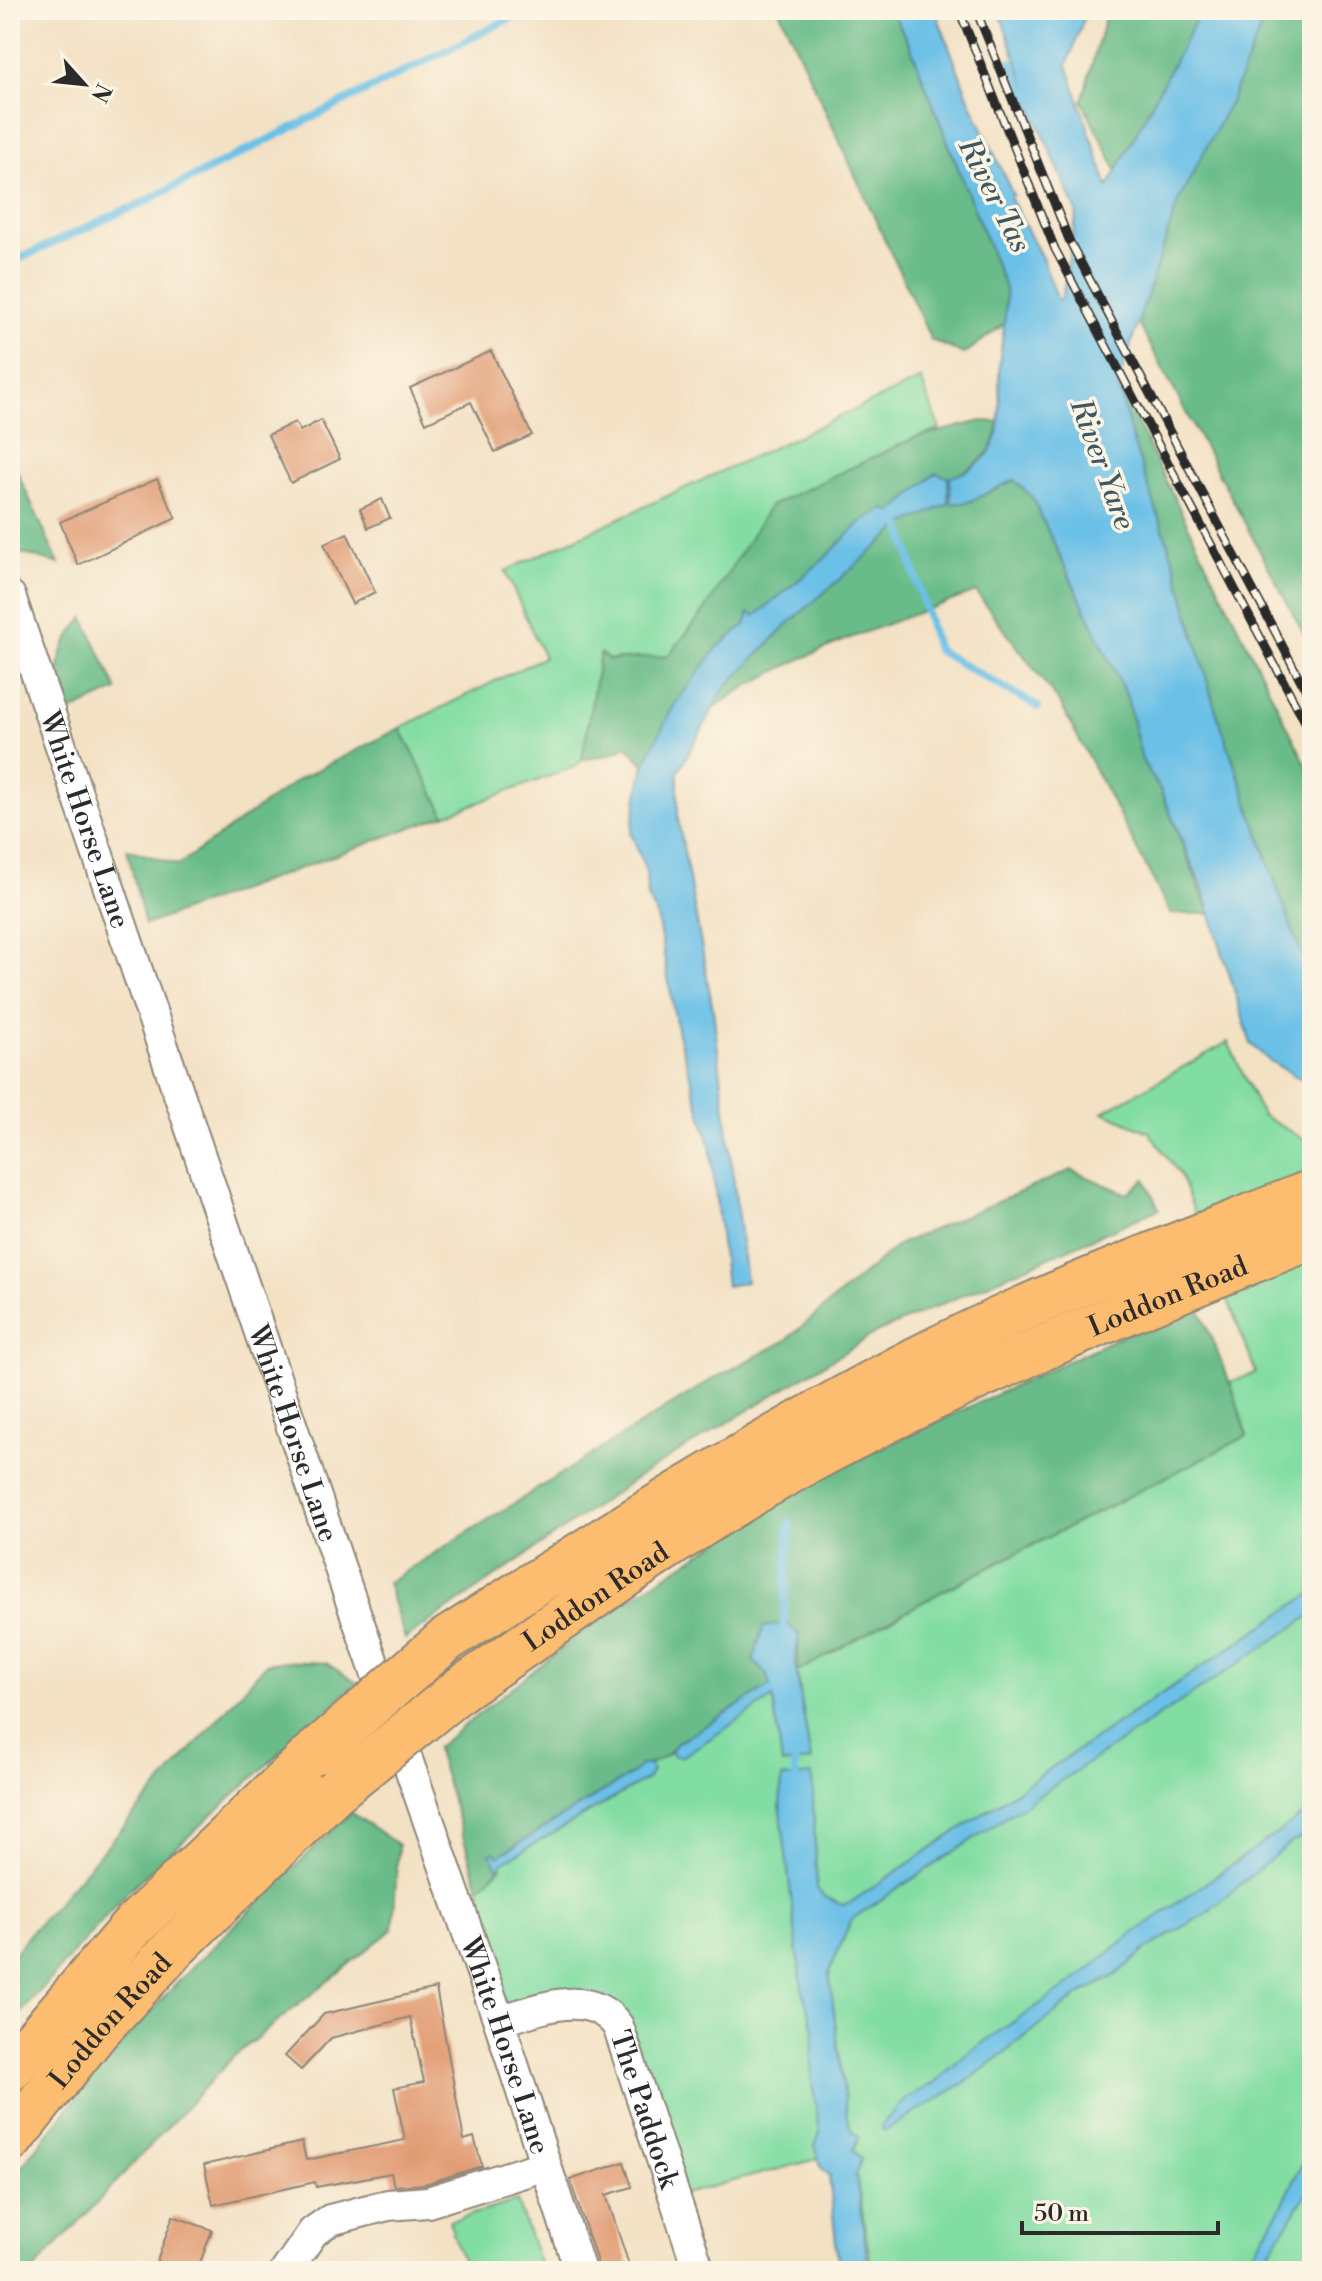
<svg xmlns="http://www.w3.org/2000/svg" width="1322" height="2281" viewBox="0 0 1322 2281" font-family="'Libre Bodoni',serif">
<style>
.green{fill:#82dda3;stroke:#568467;stroke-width:2}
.forest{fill:#69bc89;stroke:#4a745a;stroke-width:2}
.water{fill:#6ac0e7;stroke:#4a7689;stroke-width:2}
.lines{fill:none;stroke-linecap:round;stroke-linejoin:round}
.stream{stroke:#6ac0e7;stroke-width:8}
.building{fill:#e19b73}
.minor-casing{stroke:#8f8678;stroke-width:34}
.highway-casing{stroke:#8f8678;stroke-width:48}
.minor{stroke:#fff;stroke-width:30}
.highway{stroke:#fcbd6f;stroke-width:44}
.rail-casing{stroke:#2b2b2b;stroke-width:9}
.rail{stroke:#fcf5e5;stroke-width:6;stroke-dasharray:18;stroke-linecap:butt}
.highway-bridge-casing{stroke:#8f8678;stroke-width:48;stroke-linecap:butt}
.highway-bridge{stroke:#fcbd6f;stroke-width:44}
.labels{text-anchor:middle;stroke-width:7;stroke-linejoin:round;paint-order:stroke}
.street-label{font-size:28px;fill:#2b2b2b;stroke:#fcf5e5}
.water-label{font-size:30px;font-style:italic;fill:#3e5863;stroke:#fcf5e5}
</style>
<rect width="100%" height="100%" fill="#fcf5e5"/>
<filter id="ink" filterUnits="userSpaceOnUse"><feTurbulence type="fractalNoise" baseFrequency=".0125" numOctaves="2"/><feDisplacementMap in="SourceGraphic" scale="16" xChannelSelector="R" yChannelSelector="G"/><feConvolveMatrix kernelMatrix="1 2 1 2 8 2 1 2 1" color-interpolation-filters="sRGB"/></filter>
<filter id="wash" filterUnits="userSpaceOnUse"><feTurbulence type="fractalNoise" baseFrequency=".006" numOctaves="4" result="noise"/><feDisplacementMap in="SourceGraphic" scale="32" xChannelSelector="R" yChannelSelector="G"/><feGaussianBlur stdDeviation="1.8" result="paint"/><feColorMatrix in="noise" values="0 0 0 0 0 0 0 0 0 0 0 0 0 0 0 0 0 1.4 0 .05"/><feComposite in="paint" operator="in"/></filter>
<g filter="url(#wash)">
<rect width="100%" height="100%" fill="#f3e1c4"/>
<g class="green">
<path d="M921 379 940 430 914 438 703 613 668 657 609 660 600 654 582 760 577 766 445 815 400 728 544 657 505 571Z"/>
<path d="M1228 1042 1262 1115 1312 1144V2271H872L852 2150 680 2195 621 2014 509 2013 483 1949V1901L479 1888 502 1867 501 1863 648 1778 651 1770 649 1765 671 1752 683 1755 773 1697 811 1761 797 1672 941 1592 1247 1436 1230 1382 1256 1373 1180 1175 1149 1132 1103 1112Z"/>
<path d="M517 2201 542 2271H466L449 2221Z"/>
</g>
<g class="forest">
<path d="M779 10H891L910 45 1005 288 1007 322 964 354 931 340Z"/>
<path d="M1107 10H1312V649L1139 324 1152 262 1133 202 1082 101Z"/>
<path d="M1118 384 1312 776V977L1291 927 1213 702 1175 564 1132 439Z"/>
<path d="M982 421 999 422C995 453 983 461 957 476L969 502 1014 480 1032 497 1127 697 1142 760 1161 791 1210 914H1171L1061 705 976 592C899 620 820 645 748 686 710 708 678 737 644 764L627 746 608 755 582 760 600 653 609 660 668 656 703 613 770 506 914 438Z"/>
<path d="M10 456 59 564 10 550Z"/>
<path d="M84 618 117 690 65 714C56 670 53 653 84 618Z"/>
<path d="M400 728 445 815 145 925 127 849 178 865 299 779Z"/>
<path d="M1071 1170 1127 1194 1145 1179 1159 1209 876 1333 641 1475 405 1639 387 1583 711 1380 785 1341 899 1244Z"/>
<path d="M1196 1301 1234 1393 1247 1436 941 1592 797 1672 799 1635 767 1674 771 1686 675 1744C669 1756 653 1765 640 1765L635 1772 498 1856 495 1851 491 1853 499 1869 479 1888 436 1748 601 1617 819 1477Z"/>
<path d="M286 1661 326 1663 357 1683 127 1892 10 2025V1960L27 1937 266 1664Z"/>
<path d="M351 1812 398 1845 393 1929 233 2057 33 2271H10V2181L115 2050 193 1966Z"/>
</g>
<g class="water">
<path d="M891 10H935L970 101 1013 195 1010 197 1042 258 1058 300 1062 298 1077 212 1028 100V93L999 10H1087L1067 65 1108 187 1201 10H1268L1231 100 1178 202 1118 384 1132 439 1175 564 1213 702 1291 927 1312 977V1086L1267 1059 1251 1044 1203 890 1161 791 1142 760 1127 697 1032 497 1014 480 968 502 951 504 950 477C959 476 965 471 973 467 1013 443 995 396 1000 357 1003 332 1007 313 1005 288L910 45Z"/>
<path d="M936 473 948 477V504L901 526 788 624 724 689 678 772V819L713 1010 746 1282 726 1286 710 1144 678 1034 657 916 647 894 646 871 631 833 644 764 673 707 717 648 745 625 749 613 755 616 823 560 861 522 883 509 892 512Z"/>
<path d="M1312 1593V1615L852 1919 829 1972 847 2117 852 2131 859 2137 853 2150 861 2159 856 2176 869 2271H839L829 2175 821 2168 815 2145 820 2132 811 2074 814 2030 802 1988 780 1805 782 1778 812 1775 817 1888 823 1896 842 1905 848 1904Z"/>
<path d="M787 1623 799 1635 795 1663 811 1761 782 1764 773 1698 683 1756H674L671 1752 676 1744 770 1686 767 1674 753 1661 763 1627Z"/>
<path d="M640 1765H649L652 1770 648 1778 502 1863 499 1869 490 1853 495 1851 498 1856 635 1772Z"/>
<path d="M1312 1809V1832L1289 1844 1205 1914 1145 1950 1116 1975 1079 1995 972 2078 885 2131 882 2129 884 2122 907 2098 934 2083 969 2052 1080 1977 1124 1940Z"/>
<path d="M1312 2143 1310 2188 1257 2271H1241L1281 2208Z"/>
</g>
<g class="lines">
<g class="stream">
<path d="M1011 62 1028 100"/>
<path d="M130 209 527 10"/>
<path d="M10 263 127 209"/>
<path d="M901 526 937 650 1038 707"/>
<path d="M783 1632 790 1522"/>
<path d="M794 1754 796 1784"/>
</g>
</g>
<g id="blocks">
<g class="building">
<path d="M491 351 532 435 495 452 471 402 426 423 410 388Z"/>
<path d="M321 420 340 459 291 483 268 435 295 422 300 431Z"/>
<path d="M157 479 176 518 78 565 60 522Z"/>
<path d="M382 499 390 518 368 528 360 509Z"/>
<path d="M347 533 375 592 352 604 324 544Z"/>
<path d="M436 1988 464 2140 474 2137 482 2166 425 2184 394 2186 391 2173 316 2187 315 2182 213 2205 204 2165 302 2142 306 2160 405 2140 394 2088 424 2082 410 2017 331 2038 301 2070 285 2056 324 2014Z"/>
<path d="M624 2162 632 2187 606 2195 631 2271H600L570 2180Z"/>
<path d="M173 2216 212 2230 197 2271H175L156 2264Z"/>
</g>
</g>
</g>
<g filter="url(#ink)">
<use href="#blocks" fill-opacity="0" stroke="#8f8678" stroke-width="2"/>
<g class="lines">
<defs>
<g id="minor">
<path id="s1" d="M10 596 348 1592 499 2021 580 2271"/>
<path id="s2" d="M499 2021C538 2010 589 1986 618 2026L699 2271"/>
<path d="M286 2271 313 2232 330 2220 388 2205 428 2202 543 2166"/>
</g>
<g id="highway">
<path d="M446 1640C600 1541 753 1444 915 1360 1043 1294 1179 1245 1312 1192"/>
<path id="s3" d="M462 1688C574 1612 684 1529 802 1465 967 1375 1139 1306 1312 1237"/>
<path d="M10 2069 134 1925 317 1751"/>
<path id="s4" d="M10 2140 97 2031 175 1947 333 1793"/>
</g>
</defs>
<use href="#minor" class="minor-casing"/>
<use href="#highway" class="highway-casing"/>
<use href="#minor" class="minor"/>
<use href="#highway" class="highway"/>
<defs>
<g id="rail">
<path d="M959 10 1055 249 1312 735"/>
<path d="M976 10 1070 242 1312 702"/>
</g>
</defs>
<use href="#rail" class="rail-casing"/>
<use href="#rail" class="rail"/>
<defs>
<g id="highway-bridge">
<path d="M317 1751 446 1640"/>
<path d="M333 1793 462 1688"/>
</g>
</defs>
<use href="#highway-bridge" class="highway-bridge-casing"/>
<use href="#highway-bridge" class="highway-bridge"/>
</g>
</g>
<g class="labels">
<g class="street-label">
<text dy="10" stroke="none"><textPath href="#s1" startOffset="236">White Horse Lane</textPath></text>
<text dy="10" stroke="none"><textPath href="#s3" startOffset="810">Loddon Road</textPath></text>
<text dy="10" stroke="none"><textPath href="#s1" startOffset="884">White Horse Lane</textPath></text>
<text dy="10" stroke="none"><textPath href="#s3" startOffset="162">Loddon Road</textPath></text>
<text dy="10" stroke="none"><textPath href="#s4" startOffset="156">Loddon Road</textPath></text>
<text dy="10" stroke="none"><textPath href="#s1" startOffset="1532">White Horse Lane</textPath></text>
<text dy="10" stroke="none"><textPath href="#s2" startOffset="216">The Paddock</textPath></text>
</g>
<g class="water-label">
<text transform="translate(995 195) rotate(63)" y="10">River Tas</text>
<text transform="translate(1103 464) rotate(70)" y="10">River Yare</text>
</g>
</g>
<rect width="1322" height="2281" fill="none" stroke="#fcf5e5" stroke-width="40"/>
<g transform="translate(84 84) rotate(117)" stroke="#fcf5e5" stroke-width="6" paint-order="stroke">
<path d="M0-6L14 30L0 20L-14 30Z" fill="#2b2b2b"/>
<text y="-12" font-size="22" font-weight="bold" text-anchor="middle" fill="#2b2b2b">N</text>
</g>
<path d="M1022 2221v12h196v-12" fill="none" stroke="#2b2b2b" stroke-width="4"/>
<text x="1034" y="2221" font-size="24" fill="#2b2b2b" stroke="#fcf5e5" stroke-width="6" paint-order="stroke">50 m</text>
</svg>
